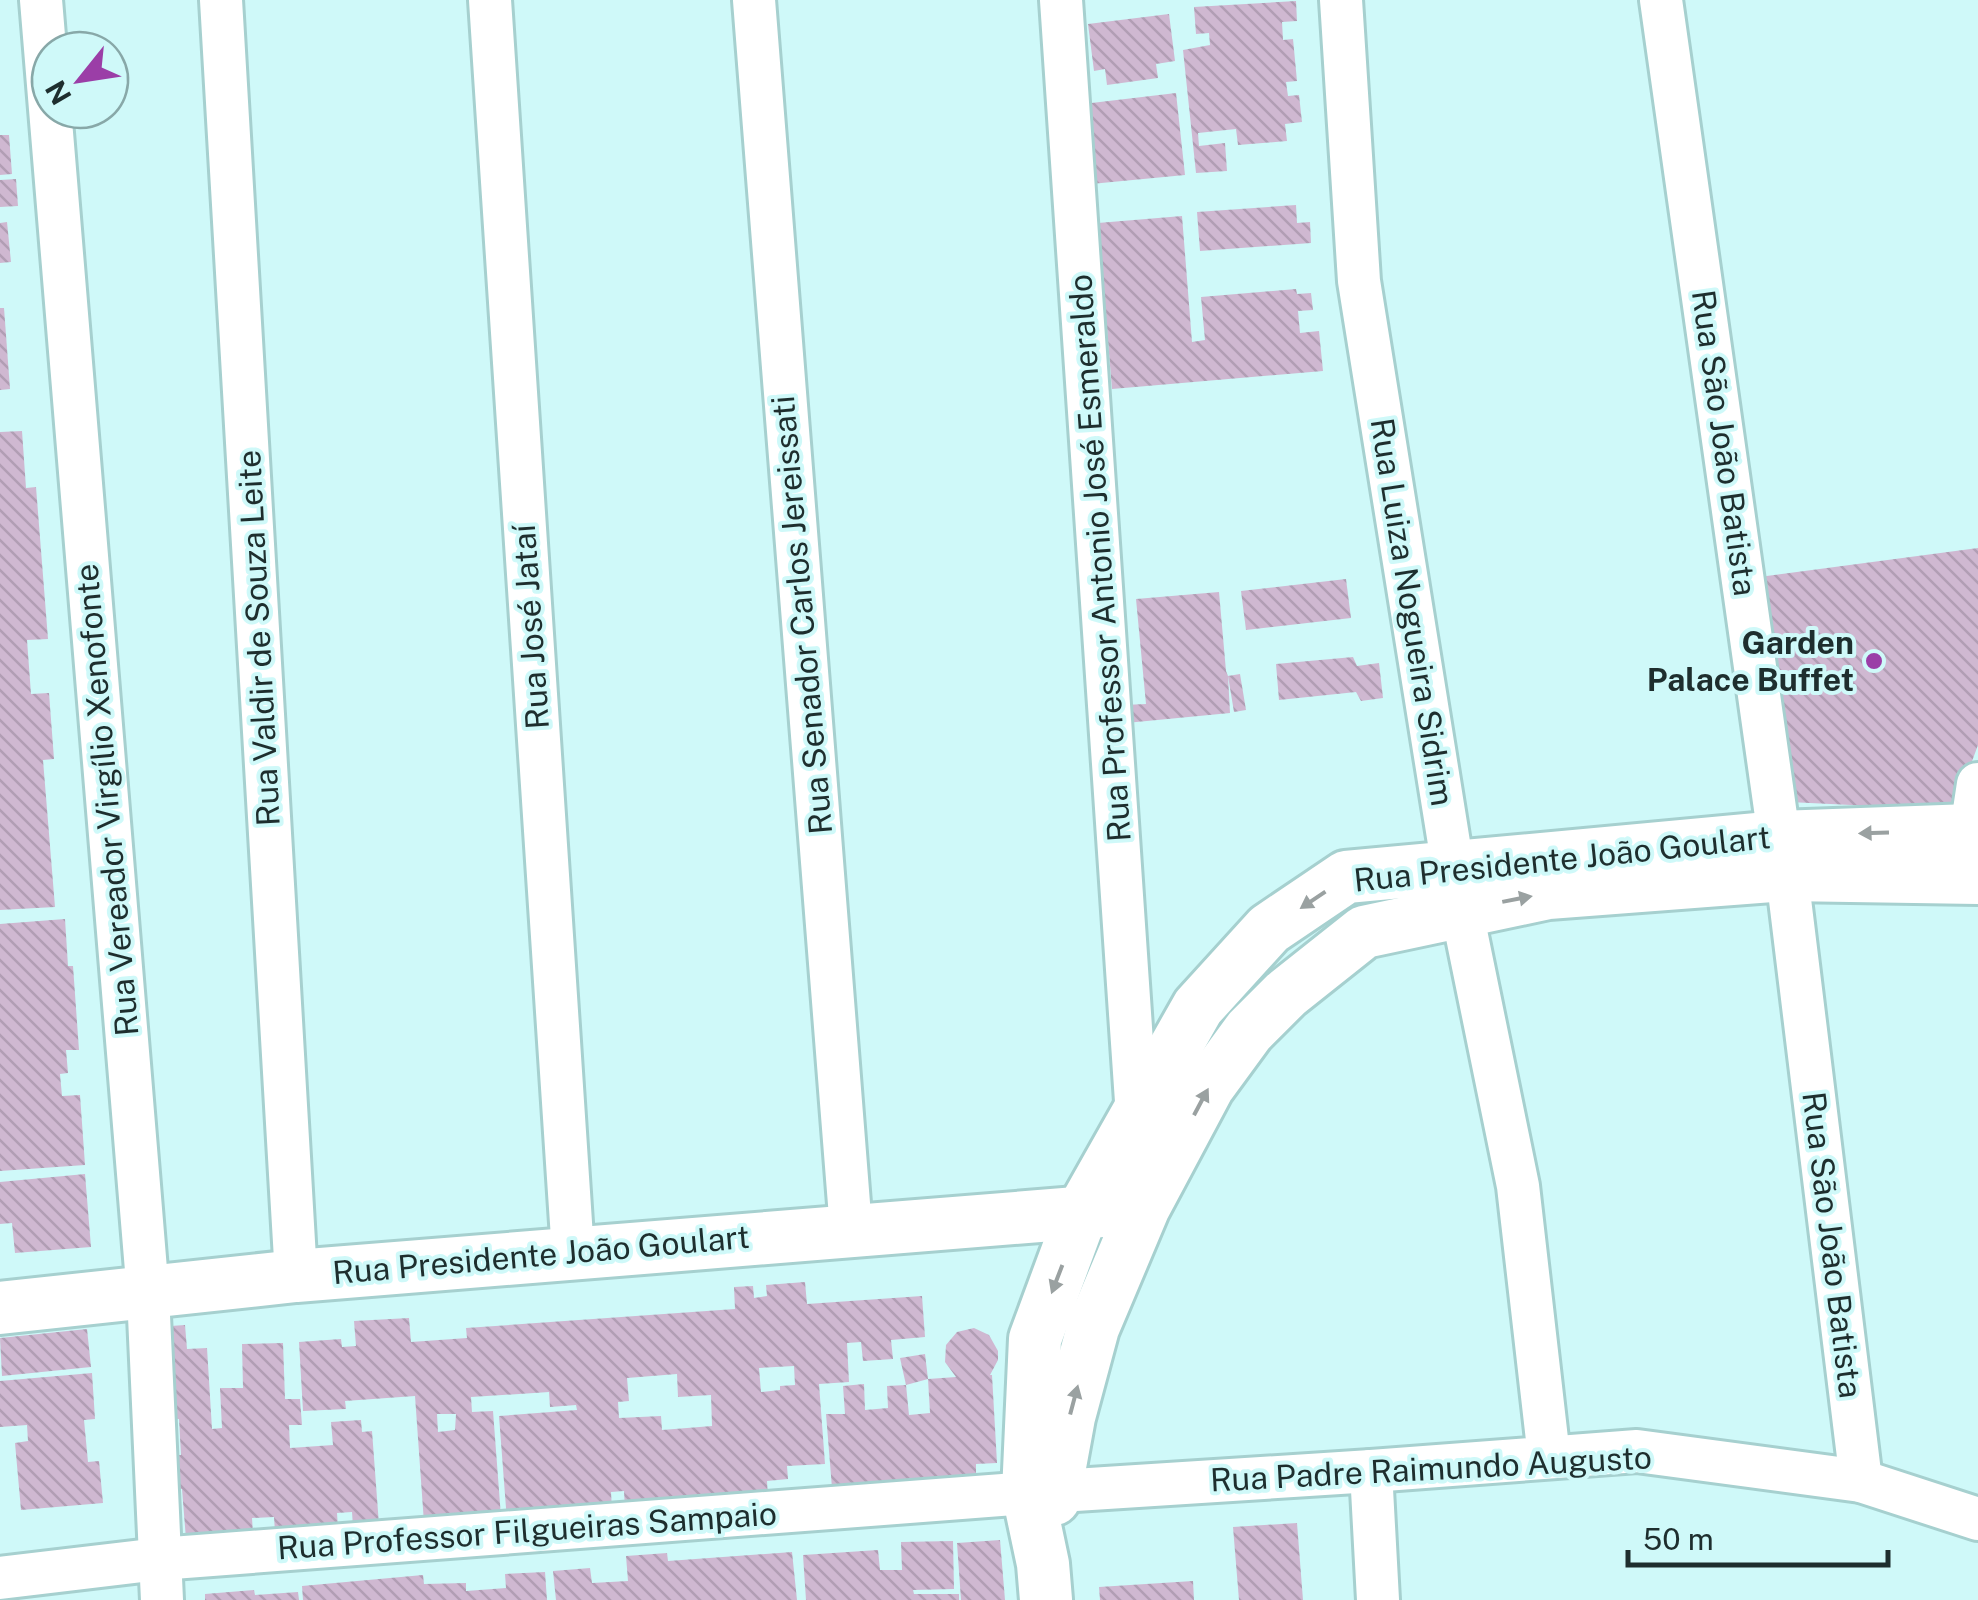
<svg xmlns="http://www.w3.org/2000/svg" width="1978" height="1600" viewBox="0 0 1978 1600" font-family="'Public Sans',sans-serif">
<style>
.building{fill:url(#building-back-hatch);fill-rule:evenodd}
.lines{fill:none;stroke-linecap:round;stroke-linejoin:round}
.minor-casing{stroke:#a6d0cf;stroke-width:48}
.tertiary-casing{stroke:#a6d0cf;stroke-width:58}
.minor{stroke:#fff;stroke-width:42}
.tertiary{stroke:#fff;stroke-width:52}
.oneway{fill:#9aa1a1}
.poi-dot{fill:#9b3ea7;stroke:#cff9f9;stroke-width:4}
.labels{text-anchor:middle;stroke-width:8;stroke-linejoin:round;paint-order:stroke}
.street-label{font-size:32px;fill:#1e2e2e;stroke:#cff9f9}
.poi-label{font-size:32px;font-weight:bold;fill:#1e2e2e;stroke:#cff9f9;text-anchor:end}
</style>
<defs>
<pattern id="building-back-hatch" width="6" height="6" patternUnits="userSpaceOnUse" patternTransform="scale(2.5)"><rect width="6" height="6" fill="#cfb8d1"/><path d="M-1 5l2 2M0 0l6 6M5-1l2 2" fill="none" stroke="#b19eb4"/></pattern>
</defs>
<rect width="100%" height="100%" fill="#cff9f9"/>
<g class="building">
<path d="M1296 1 1297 21 1282 22 1283 40 1293 39 1297 81 1286 82 1288 96 1299 95 1302 122 1285 124 1287 141 1238 145 1236 129 1198 133 1199 146 1225 143 1227 171 1196 173 1183 50 1210 45 1209 33 1196 34 1194 7Z"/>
<path d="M1169 14 1175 61 1156 64 1158 78 1107 85 1105 69 1094 71 1088 24Z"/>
<path d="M1176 93 1185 175 1091 184 1083 104Z"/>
<path d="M0 135H9L12 174 0 175Z"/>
<path d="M16 179 18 206 0 207V180Z"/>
<path d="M1296 205 1297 223 1310 222 1311 243 1200 251 1197 212Z"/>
<path d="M1182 216 1192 342 1205 340 1201 297 1296 289 1297 294 1311 293 1313 310 1298 311 1300 333 1319 331 1323 371 1112 389 1098 223Z"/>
<path d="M7 222 11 262 0 263V223Z"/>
<path d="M0 308H4L10 389 0 390Z"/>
<path d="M22 431 26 488 36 487 48 639 27 640 31 694 49 693 54 759 43 760 55 907 0 910V432Z"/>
<path d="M1978 548V745L1954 810 1789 802 1759 577Z"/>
<path d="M1346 579 1351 618 1246 630 1241 591Z"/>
<path d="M1219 592 1226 671 1228 676 1240 674 1246 710 1234 712 1228 676 1230 713 1126 723 1124 705 1146 704 1136 599Z"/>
<path d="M1353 657 1357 666 1379 663 1383 698 1361 701 1356 692 1279 700 1276 664Z"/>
<path d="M65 919 68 966H73L79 1050H66L68 1073 60 1074 62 1096 80 1095 85 1165 0 1171V924Z"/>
<path d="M85 1174 91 1247 15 1253 12 1223 0 1224V1182Z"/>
<path d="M805 1282 807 1304 922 1296 925 1337 891 1340 893 1359 863 1361 861 1342 847 1343 849 1382 819 1384 825 1464 787 1466 788 1479 767 1481 768 1498 625 1509 624 1491 611 1492 612 1510 507 1521 499 1416 577 1410 576 1405 550 1407 549 1392 471 1397 472 1412 493 1411 501 1517 424 1523 415 1396 345 1401 346 1409 303 1411 299 1342 341 1339 342 1347 356 1346 354 1321 409 1318 411 1342 467 1338 466 1328 735 1309 734 1287 753 1286 754 1298 767 1296 766 1285ZM794 1366 795 1385 780 1386V1390L761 1392 759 1368ZM677 1374 678 1397 711 1395 712 1426 662 1430 661 1416 619 1418 618 1402 629 1401 627 1378ZM437 1414H456L455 1430 438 1432Z"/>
<path d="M185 1325 187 1349 207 1348 212 1429 222 1428 220 1388H243L242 1344 283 1343 285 1399H300L302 1425H289L290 1448 333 1445 331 1422 361 1420 362 1432 372 1431 379 1525 353 1527 352 1512 337 1513 338 1528 275 1532 274 1517 252 1518 253 1534 186 1539 182 1489 167 1490 164 1456 181 1455 179 1419 162 1420 156 1327Z"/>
<path d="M974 1328 989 1335 998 1351V1360L990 1375H992L997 1463 976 1464V1478L832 1488 826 1414H845L843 1386 864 1384 865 1410 888 1408 887 1386 906 1385 909 1415 930 1413 928 1379 956 1377 945 1362 946 1345 957 1332Z"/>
<path d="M87 1329 91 1367 2 1376 0 1338Z"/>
<path d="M925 1354 928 1379 906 1385 900 1358Z"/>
<path d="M92 1373 95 1419 84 1420 88 1462 99 1461 103 1503 21 1510 15 1443 28 1441 27 1425 0 1427V1381Z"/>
<path d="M1297 1523 1303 1600H1239L1233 1527Z"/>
<path d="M1000 1540 1005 1600H961L957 1543Z"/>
<path d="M953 1541 954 1589 913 1590 914 1594H959V1600H806L803 1555 878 1550 880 1570H902L901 1542Z"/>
<path d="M792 1552 797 1600H556L553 1571 590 1568 592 1583 628 1581 626 1556 667 1553 668 1561Z"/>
<path d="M545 1572 547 1600H303L302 1586 423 1575 424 1584 466 1583V1591L506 1588 505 1574Z"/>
<path d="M1193 1581 1194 1600H1100L1099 1587Z"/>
<path d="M254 1590 255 1595 298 1592 299 1600H205V1594Z"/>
</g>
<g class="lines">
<defs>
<g id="minor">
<path d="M41 0 148 1294 162 1600"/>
<path d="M221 0 296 1276"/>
<path d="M490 0 573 1253"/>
<path d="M754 0 851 1229"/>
<path d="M1061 0 1137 1116"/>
<path d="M1341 0 1359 281 1453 868 1518 1186 1549 1457"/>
<path d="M1661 0 1779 837 1787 875 1861 1481"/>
<path d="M1978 784 1971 830 1978 860"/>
<path d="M1371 1471 1378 1600"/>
<path d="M0 1578 159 1559 1028 1493 1371 1471 1637 1451 1861 1481 1978 1519"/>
</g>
<g id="tertiary">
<path d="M0 1308 296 1276 1114 1210"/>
<path d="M1054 1499 1069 1417 1093 1328 1144 1207 1208 1087 1249 1031 1286 994 1364 932 1548 893 1787 875 1978 878"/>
<path d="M1046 1600 1043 1564 1028 1493 1035 1339 1082 1212 1198 1007 1269 929 1346 877 1779 837 1971 830"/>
</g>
</defs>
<use href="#minor" class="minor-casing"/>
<use href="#tertiary" class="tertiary-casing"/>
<use href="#minor" class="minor"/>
<use href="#tertiary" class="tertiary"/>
</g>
<defs><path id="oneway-solid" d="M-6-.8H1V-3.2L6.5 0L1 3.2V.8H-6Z" transform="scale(2.5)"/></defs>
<g class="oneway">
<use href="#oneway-solid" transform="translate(1874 833) rotate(178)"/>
<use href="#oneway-solid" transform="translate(1517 899) rotate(-11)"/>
<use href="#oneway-solid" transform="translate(1313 900) rotate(146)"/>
<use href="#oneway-solid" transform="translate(1201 1102) rotate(-62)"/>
<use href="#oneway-solid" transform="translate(1057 1279) rotate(111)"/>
<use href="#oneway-solid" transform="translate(1074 1400) rotate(-75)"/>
</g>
<circle class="poi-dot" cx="1874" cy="661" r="10"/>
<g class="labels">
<g class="street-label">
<text transform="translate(1724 443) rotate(82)" y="11">Rua São João Batista</text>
<text transform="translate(1100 558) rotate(-94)" y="11">Rua Professor Antonio José Esmeraldo</text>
<text transform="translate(1412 612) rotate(81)" y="11">Rua Luiza Nogueira Sidrim</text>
<text transform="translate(802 615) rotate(-95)" y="11">Rua Senador Carlos Jereissati</text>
<text transform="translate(531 627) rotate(-94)" y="11">Rua José Jataí</text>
<text transform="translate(259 638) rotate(-93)" y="11">Rua Valdir de Souza Leite</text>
<text transform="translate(107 800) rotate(-95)" y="11">Rua Vereador Virgílio Xenofonte</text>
<text transform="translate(1562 859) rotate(-6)" y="11">Rua Presidente João Goulart</text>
<text transform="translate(1832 1245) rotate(83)" y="11">Rua São João Batista</text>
<text transform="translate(541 1255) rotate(-5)" y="11">Rua Presidente João Goulart</text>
<text transform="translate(1431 1469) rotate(-3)" y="11">Rua Padre Raimundo Augusto</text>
<text transform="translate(527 1531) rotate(-4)" y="11">Rua Professor Filgueiras Sampaio</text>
</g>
<g class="poi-label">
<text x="1854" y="654">Garden<tspan x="1854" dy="37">Palace Buffet</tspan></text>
</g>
</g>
<g transform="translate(80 80) rotate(240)"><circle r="48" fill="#cff9f9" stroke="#88a8a8" stroke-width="2.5"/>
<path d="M0-8L18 38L0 25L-18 38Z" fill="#9b3ea7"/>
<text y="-15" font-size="28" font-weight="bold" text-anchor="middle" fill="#1e2e2e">N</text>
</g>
<path d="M1628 1550v15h260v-15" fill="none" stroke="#1e2e2e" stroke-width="5"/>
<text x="1643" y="1550" font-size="30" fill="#1e2e2e" stroke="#cff9f9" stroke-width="8" paint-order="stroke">50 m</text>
</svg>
